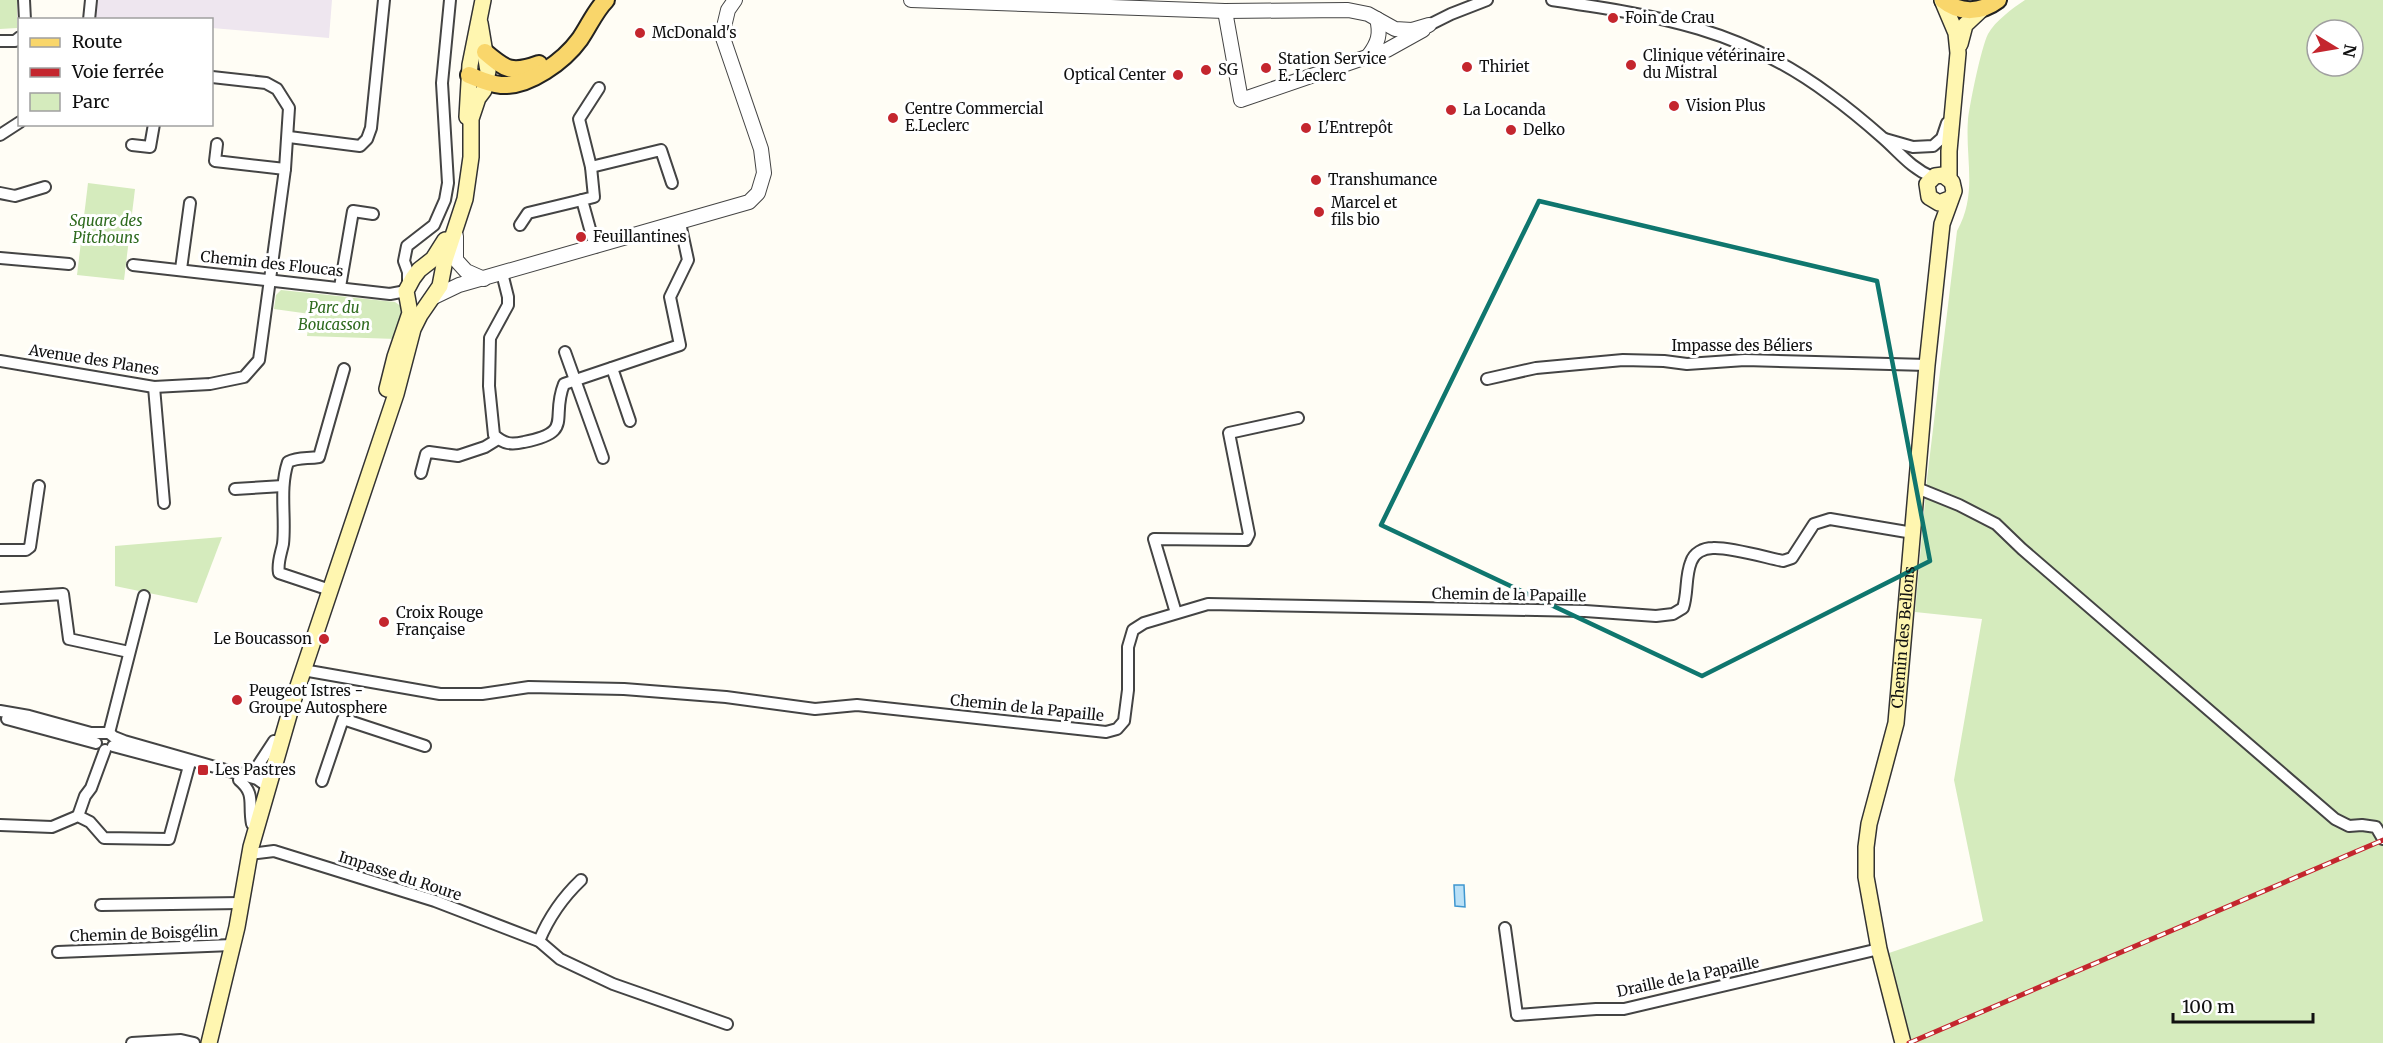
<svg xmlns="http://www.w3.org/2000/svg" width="2383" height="1043" viewBox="0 0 2383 1043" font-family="Merriweather,serif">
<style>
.industrial{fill:#eee6ef}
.green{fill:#d5ebbd;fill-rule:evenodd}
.water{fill:#b9e0f7;stroke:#3f96cf;stroke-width:1.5}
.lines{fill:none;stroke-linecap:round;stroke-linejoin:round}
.minor-casing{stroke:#444;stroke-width:14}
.tertiary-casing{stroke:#444;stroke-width:16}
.secondary-casing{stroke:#333;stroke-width:18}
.primary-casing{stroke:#222;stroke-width:20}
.minor{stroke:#fff;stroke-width:10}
.tertiary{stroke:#fff;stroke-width:14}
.secondary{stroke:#fff6b0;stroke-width:15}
.primary{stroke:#f9d66b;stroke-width:16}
.rail-casing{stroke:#c4262e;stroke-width:5}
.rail{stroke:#fff;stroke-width:3;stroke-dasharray:9;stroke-linecap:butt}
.marked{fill:none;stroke:#0f766e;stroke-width:4.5;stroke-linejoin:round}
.poi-dot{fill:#c4262e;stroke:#fff;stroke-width:2}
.labels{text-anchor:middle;stroke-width:6;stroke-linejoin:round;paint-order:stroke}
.poi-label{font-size:15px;fill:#111;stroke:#fff;text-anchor:start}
.park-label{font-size:15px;font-style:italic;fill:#2f6b1f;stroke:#fff}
.street-label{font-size:15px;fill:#111;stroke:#fff}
</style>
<rect width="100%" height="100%" fill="#fffdf5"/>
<path class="industrial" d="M91 0H332L329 38 212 28V20L94 18Z"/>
<g class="green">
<path d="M0 0H17V28L0 29Z"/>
<path d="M2025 0H2383V1043H1909L1889 953 1983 921 1954 780 1982 619 1915 612 1927 479 1957 231C1978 193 1965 160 1968 119 1970 103 1981 48 1988 34 1995 21 2013 8 2025 0ZM2317 30H2353V66H2317Z"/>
<path d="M88 183 135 189 124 280 77 275Z"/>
<path d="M281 290 395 302 405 309 396 339 307 336 310 314 274 309 276 295Z"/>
<path d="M222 537 197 603 115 586V546Z"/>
</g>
<path class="water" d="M1454 885H1464L1465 907 1455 906Z"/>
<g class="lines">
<defs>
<g id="minor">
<path d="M24 0 25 20"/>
<path d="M1552 0C1658 16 1741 28 1830 95 1848 108 1866 123 1883 138 1900 153 1911 168 1932 177"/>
<path d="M89 20 91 0"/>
<path d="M1429 25 1451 14 1487 0"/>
<path d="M0 41H15L20 37"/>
<path d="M0 135 20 122"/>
<path d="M289 137 360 146 367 139 371 128 384 0"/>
<path d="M1885 139 1913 147 1933 146 1942 138 1947 123"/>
<path d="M217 144 215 161 285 169"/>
<path d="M132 145 150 147 154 124"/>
<path d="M591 167 661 150 672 183"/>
<path d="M0 193 15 196 45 187"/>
<path d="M520 225 528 213 582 200"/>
<path d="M595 247 582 200 594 197 591 167 579 119 599 88"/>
<path d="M0 258 69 264"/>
<path d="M133 265 390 294 406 291"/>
<path d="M181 269 190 203"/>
<path d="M502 273 508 297V305L490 338 489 386 494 435C504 444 511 445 524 442 575 432 550 419 564 384L680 345 670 297 688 260 680 223"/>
<path d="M408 285V272L404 261 407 246 434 225 445 200 448 183 442 83 450 0"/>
<path d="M340 287 353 211 373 214"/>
<path d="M565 352 603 458"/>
<path d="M0 361 154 387 210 384 244 377 259 360 285 169 289 108 277 89 266 83 212 77"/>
<path d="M612 368 630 421"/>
<path d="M1487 379 1536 368 1623 360 1664 361 1687 364 1745 360 1927 365"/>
<path d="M154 387 164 503"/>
<path d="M421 473 426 454 429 452 458 456 485 447 498 439"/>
<path d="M1917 488 1959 505 1996 524 2022 549 2335 819 2349 826 2362 825 2376 827 2383 839"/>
<path d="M235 489 283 486"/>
<path d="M0 550H26L30 547 39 486"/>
<path d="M330 590 279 573C277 563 281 554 283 544 286 517 279 489 288 462 298 457 307 459 319 457L344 369"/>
<path d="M0 598 63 594 69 639 129 652"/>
<path d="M1176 613 1154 539 1246 540 1249 534 1229 433 1298 418"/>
<path d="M303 670 440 694H482L529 687 624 689 726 697 815 709 857 705 1106 732 1117 729 1124 721 1128 690V647L1133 630 1144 623 1208 604 1585 611 1656 616 1673 614 1683 608C1688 593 1685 577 1691 562 1694 553 1703 548 1713 548 1730 547 1764 557 1783 561L1792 558 1814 524 1830 519 1913 533"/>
<path d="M0 711 29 716 91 733H109L114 737 124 741 257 779 264 784"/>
<path d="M7 719 96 743"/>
<path d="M109 733 144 596"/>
<path d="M113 746 185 765"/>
<path d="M242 774 257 767 274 741"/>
<path d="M239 780C256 794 248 804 252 824"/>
<path d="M322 781 343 719 425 746"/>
<path d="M78 816 85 796 91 788 105 750"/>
<path d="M0 825 52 827 78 816 90 822 104 838 169 839 189 766"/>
<path d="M250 854 274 851 435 901 539 941 560 959 613 984 727 1024"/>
<path d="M101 905 241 903"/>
<path d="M1505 928 1517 1015 1596 1009H1624L1879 949"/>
<path d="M539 941C549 917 562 898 581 880"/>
<path d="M58 952 232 945"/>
<path d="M132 1043 181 1040 194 1043"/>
</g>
<g id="tertiary">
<path d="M911 0 1225 11 1348 10 1368 14 1395 29 1412 30 1429 25"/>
<path d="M1225 11 1241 100 1387 50 1423 30"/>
<path d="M1369 55C1378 43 1381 34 1377 19"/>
<path d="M456 236V260L466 271 484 279"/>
<path d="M434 297 459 285 749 202 758 193 764 173 761 149 722 35 728 10 735 0"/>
</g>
<g id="secondary">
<path d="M1942 0 1956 33 1958 53 1949 151V178"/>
<path d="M1960 44 1965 25 1981 10"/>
<path d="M467 117 470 65 483 0"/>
<path d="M387 389 395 357 410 313 406 291 413 278 419 270 433 259 445 240"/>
<path d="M209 1043 237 927 251 847 293 701 396 394 413 329 420 315 440 286 445 260 465 199 471 157V119L478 98 484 90 488 71 480 23"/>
<path id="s1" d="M1903 1043 1879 949 1866 877V847L1869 824 1896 723 1927 365 1942 224 1954 191 1952 182 1943 175 1935 176 1927 184 1929 197 1939 203 1949 199"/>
</g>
<g id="primary">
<path d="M1943 0C1960 14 1981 13 1998 0"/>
<path d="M485 52C506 70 512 74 539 64"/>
<path d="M469 75C479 79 489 84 501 85 529 87 564 61 580 39 589 26 595 11 606 0"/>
</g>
</defs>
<use href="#minor" class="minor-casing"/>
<use href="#tertiary" class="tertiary-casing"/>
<use href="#secondary" class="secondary-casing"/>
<use href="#primary" class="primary-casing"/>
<use href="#minor" class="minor"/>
<use href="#tertiary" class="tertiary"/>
<use href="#secondary" class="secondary"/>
<use href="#primary" class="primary"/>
<defs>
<path id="rail" d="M1909 1043 2383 840"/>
</defs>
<use href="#rail" class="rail-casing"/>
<use href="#rail" class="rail"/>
</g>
<path class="marked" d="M1539 201 1877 281 1930 561 1702 676 1381 525Z"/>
<g class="poi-dot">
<circle cx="1613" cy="18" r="6"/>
<circle cx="640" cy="33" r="6"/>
<circle cx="1631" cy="65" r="6"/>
<circle cx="1467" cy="67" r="6"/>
<circle cx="1266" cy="68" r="6"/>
<circle cx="1206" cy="70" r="6"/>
<circle cx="1178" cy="75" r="6"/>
<circle cx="1674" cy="106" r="6"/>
<circle cx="1451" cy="110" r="6"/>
<circle cx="893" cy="118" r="6"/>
<circle cx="1306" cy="128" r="6"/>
<circle cx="1511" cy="130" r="6"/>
<circle cx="1316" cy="180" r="6"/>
<circle cx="1319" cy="212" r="6"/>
<circle cx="581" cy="237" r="6"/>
<circle cx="384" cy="622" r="6"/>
<circle cx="324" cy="639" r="6"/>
<circle cx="237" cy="700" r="6"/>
<rect x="197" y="764" width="12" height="12" rx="3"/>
</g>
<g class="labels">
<g class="poi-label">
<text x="1625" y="23">Foin de Crau</text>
<text x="652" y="38">McDonald's</text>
<text x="1643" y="61">Clinique vétérinaire<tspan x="1643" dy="17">du Mistral</tspan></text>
<text x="1278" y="64">Station Service<tspan x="1278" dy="17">E. Leclerc</tspan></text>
<text x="1479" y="72">Thiriet</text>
<text x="1218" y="75">SG</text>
<text x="1166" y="80" text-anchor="end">Optical Center</text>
<text x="1686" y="111">Vision Plus</text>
<text x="905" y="114">Centre Commercial<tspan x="905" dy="17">E.Leclerc</tspan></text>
<text x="1463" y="115">La Locanda</text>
<text x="1318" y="133">L'Entrepôt</text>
<text x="1523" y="135">Delko</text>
<text x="1328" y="185">Transhumance</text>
<text x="1331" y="208">Marcel et<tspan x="1331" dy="17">fils bio</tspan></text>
<text x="593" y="242">Feuillantines</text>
<text x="396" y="618">Croix Rouge<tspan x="396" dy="17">Française</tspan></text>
<text x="312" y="644" text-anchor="end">Le Boucasson</text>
<text x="249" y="696">Peugeot Istres -<tspan x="249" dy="17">Groupe Autosphere</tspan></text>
<text x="215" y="775">Les Pastres</text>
</g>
<g class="park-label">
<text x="106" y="226">Square des<tspan x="106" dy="17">Pitchouns</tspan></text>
<text x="334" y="313">Parc du<tspan x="334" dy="17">Boucasson</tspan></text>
</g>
<g class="street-label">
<text transform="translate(272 264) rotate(6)" y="5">Chemin des Floucas</text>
<text x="1742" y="351">Impasse des Béliers</text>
<text transform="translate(94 360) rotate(9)" y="5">Avenue des Planes</text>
<text transform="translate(1509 595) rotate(1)" y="5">Chemin de la Papaille</text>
<text dy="5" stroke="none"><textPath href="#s1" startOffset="414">Chemin des Bellons</textPath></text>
<text transform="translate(1027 708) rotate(6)" y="5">Chemin de la Papaille</text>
<text transform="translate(400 876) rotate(18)" y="5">Impasse du Roure</text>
<text transform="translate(144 934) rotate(-2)" y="5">Chemin de Boisgélin</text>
<text transform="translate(1688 977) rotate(-12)" y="5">Draille de la Papaille</text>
</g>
</g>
<rect x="18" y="18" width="195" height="108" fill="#ffffff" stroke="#a0a0a0" stroke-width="1.5"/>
<rect x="30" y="38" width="30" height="9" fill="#f9d66b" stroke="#a0a0a0" stroke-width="1.5"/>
<text x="72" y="48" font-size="18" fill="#111111">Route</text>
<rect x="30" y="68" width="30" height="9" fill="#c4262e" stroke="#a0a0a0" stroke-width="1.5"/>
<text x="72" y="78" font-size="18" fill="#111111">Voie ferrée</text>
<rect x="30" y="93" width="30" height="18" fill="#d5ebbd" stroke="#a0a0a0" stroke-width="1.5"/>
<text x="72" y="108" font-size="18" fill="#111111">Parc</text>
<g transform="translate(2335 48) rotate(101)"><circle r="28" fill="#ffffff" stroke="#a0a0a0" stroke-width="1.5"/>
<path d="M0-4.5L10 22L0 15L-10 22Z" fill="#c4262e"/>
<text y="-9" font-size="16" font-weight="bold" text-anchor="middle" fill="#111111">N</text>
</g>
<path d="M2173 1013v9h140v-9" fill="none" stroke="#111111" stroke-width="3"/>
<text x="2182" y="1013" font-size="18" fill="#111111" stroke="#ffffff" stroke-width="4.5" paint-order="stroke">100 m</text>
</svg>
